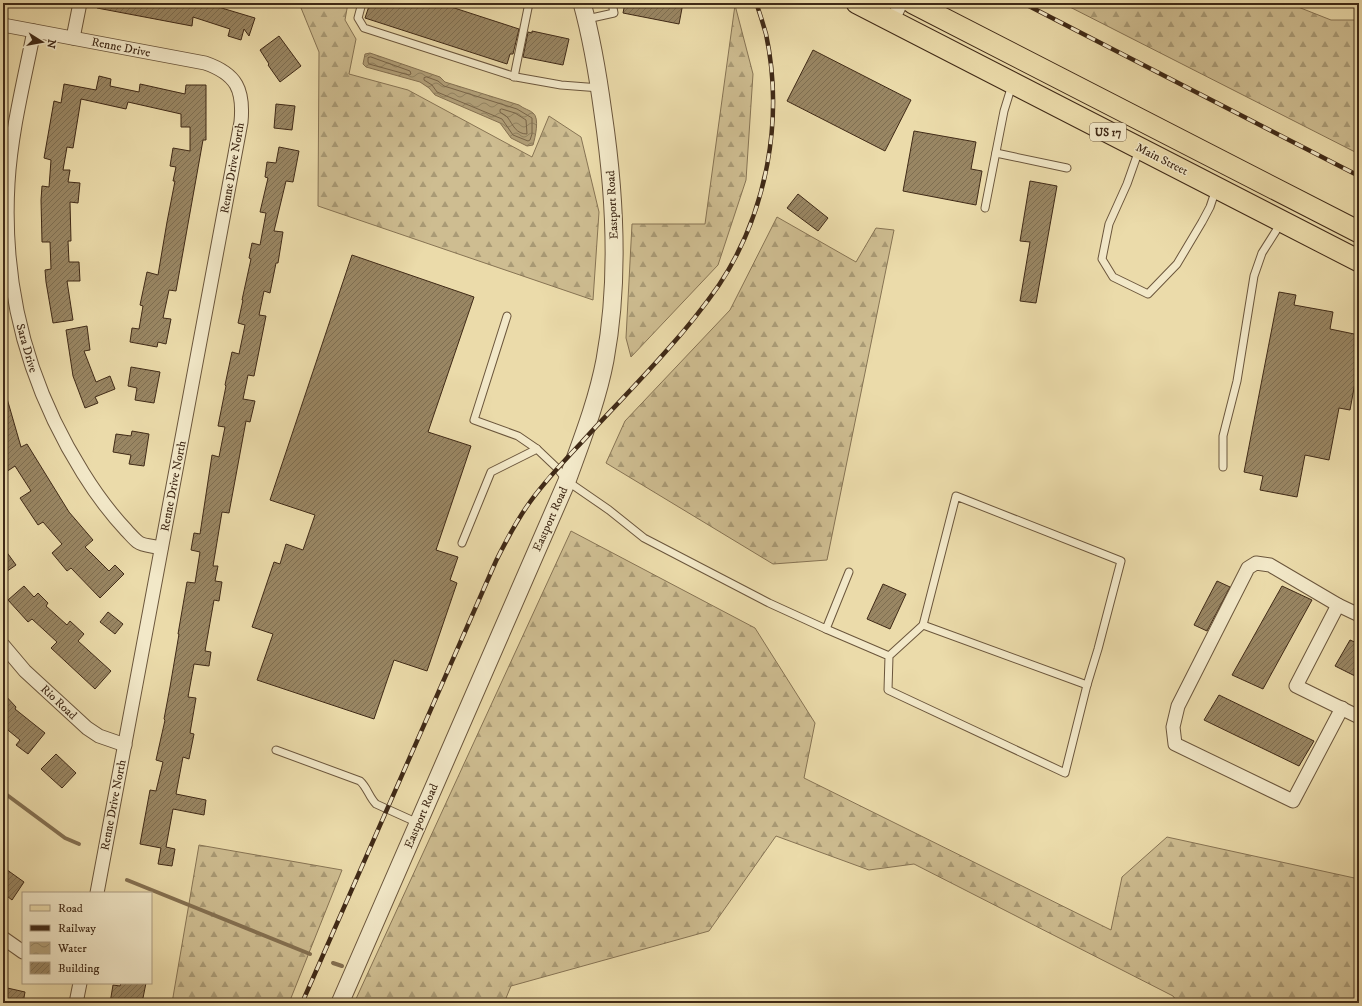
<svg xmlns="http://www.w3.org/2000/svg" width="1362" height="1006" viewBox="0 0 1362 1006" font-family="'IM FELL DW Pica',serif">
<style>
.forest{fill:url(#forest-firs);stroke:#877454}
.water{fill:url(#water-waves);stroke:#847051}
.lines{fill:none;stroke-linecap:round;stroke-linejoin:round}
.shore{stroke:#786448;stroke-width:1}
.stream{stroke:#847051;stroke-width:4}
.building{fill:url(#building-hatch);stroke:#402a17}
.service-casing{stroke:#6b563c;stroke-width:9}
.minor-casing{stroke:#6b563c;stroke-width:15}
.tertiary-casing{stroke:#6b563c;stroke-width:19}
.primary-casing{stroke:#402a17;stroke-width:23}
.service{stroke:#f2e8c8;stroke-width:7}
.minor{stroke:#f2e8c8;stroke-width:13}
.tertiary{stroke:#f2e8c8;stroke-width:17}
.primary{stroke:#ebdbaa;stroke-width:21}
.rail-casing{stroke:#402a17;stroke-width:4.5}
.rail{stroke:#f2e8c8;stroke-width:3;stroke-dasharray:9;stroke-linecap:butt}
.labels{text-anchor:middle;stroke-width:3;stroke-linejoin:round;paint-order:stroke}
.shield{fill:#f2e8c8;stroke:#75634c;stroke-width:1}
.shield-label{font-size:11px;font-weight:bold;fill:#402a17}
.street-label{font-size:12px;fill:#402a17;stroke:#f2e8c8}
</style>
<defs>
<pattern id="forest-firs" width="22" height="20" patternUnits="userSpaceOnUse"><rect width="22" height="20" fill="#cebd91"/><path d="M5 1l3.5 6h-7zM16 11l3.5 6h-7z" fill="#a99a75"/></pattern>
<pattern id="water-waves" width="16" height="10" patternUnits="userSpaceOnUse"><rect width="16" height="10" fill="#b19f78"/><path d="M0 5q4-4 8 0t8 0" fill="none" stroke="#918261"/></pattern>
<pattern id="building-hatch" width="6" height="6" patternUnits="userSpaceOnUse"><rect width="6" height="6" fill="#998663"/><path d="M-1 1l2-2M0 6l6-6M5 7l2-2" fill="none" stroke="#7e6e51"/></pattern>
</defs>
<rect width="100%" height="100%" fill="#ebdbaa"/>
<filter id="stains"><feTurbulence type="fractalNoise" baseFrequency=".005" numOctaves="4"/><feColorMatrix values="0 0 0 0 .2 0 0 0 0 .09 0 0 0 0 .02 0 0 0 .5 -.17"/></filter>
<radialGradient id="worn" r=".72"><stop offset=".6" stop-color="#630" stop-opacity="0"/><stop offset="1" stop-color="#630" stop-opacity=".3"/></radialGradient>
<g class="forest">
<path d="M299 3H348L345 20 356 39 349 74 408 90 532 157 549 116 581 137 599 212 593 300 318 206 319 52Z"/>
<path d="M1062 3H1288L1331 20H1359V154Z"/>
<path d="M735 5 753 74 746 180 718 265 631 357 626 338 632 224H705Z"/>
<path d="M777 217 856 262 876 228 894 230 827 560 773 564 606 463 625 421 730 310Z"/>
<path d="M571 531 755 628 815 723 804 778 1111 930 1122 877 1167 837 1359 879V1003H1178L1173 996 914 864 869 870 776 836 709 931 511 986 504 1003H367L355 1001Z"/>
<path d="M199 845 342 870 289 1003H172Z"/>
</g>
<path class="water" d="M370 53 440 77 445 82 519 105C524 109 530 110 533 113 540 118 535 138 533 145L527 146 511 138 500 123 435 95 429 88 420 82 366 67 363 64 365 54Z"/>
<g class="lines">
<g class="shore">
<path d="M371 57 410 71 411 74 409 75 369 64 368 62V58Z"/>
<path d="M427 77 438 81 444 86 517 109 532 118V134L530 140 528 141 513 135 502 119 437 92 432 85 424 80V78Z"/>
<path d="M502 109 515 113 526 120 527 134C516 134 513 125 508 118 506 115 502 114 500 112V110Z"/>
</g>
<g class="stream">
<path d="M3 792 65 838 79 844"/>
<path d="M127 880 310 954"/>
<path d="M333 963 342 966"/>
</g>
</g>
<g class="building">
<path d="M98 3H205L255 18 249 36 244 29 241 40 228 36 230 29 193 17 192 26 97 8Z"/>
<path d="M370 3H439L519 29 513 54H510L507 64 365 18Z"/>
<path d="M625 3H683L679 24 623 13Z"/>
<path d="M532 31 569 39 563 65 523 57 528 32 532 33Z"/>
<path d="M279 36 301 66 280 82 268 65 269 64 260 50Z"/>
<path d="M813 50 911 100 885 151 787 101Z"/>
<path d="M99 76 111 79 110 86 139 92 140 84 185 94 186 85H206V140H203L176 291 169 290 163 318 171 319 166 344 158 342 157 347 130 342 132 328 139 329 143 306 140 305 147 272 158 275 167 222 175 181H173L176 167 170 166 173 148 190 151V127H181V114L128 102 126 109 81 99 73 148 67 147 63 170H70L68 182 80 183 78 203 70 202 71 241H68L69 262H79L80 281H67L73 320 53 323 46 282 45 270 51 269 50 242H42L41 200 42 186 49 187 51 160 44 158 54 101 61 103 64 84 96 90Z"/>
<path d="M276 104 295 106 292 130 274 128Z"/>
<path d="M914 131 976 142 971 169 982 171 976 205 903 191Z"/>
<path d="M279 147 299 151 293 182 286 181 274 231 283 232 278 263H276L270 293 264 291 259 315 266 316 254 376 248 375 243 399 255 401 250 422 246 421 229 513 222 512 213 566H218L215 581 222 582 219 601 214 600 205 651 211 652 209 666 194 664 188 697 196 698 190 733 194 734 189 759 183 757 176 794 206 800 204 815 173 809 166 847 175 849 172 866 158 864 161 848 140 844 150 790 156 791 163 762 156 760 165 720 164 719 170 687 179 634H178L187 582 195 583 200 552 191 550 194 533 200 534 212 455 219 457 225 427 218 426 226 386 225 385 232 352 239 354 245 325 238 323 243 300H242L251 259 249 258 252 243 260 245 266 213 260 212 268 178 265 177 267 162 276 163Z"/>
<path d="M1030 181 1057 186 1036 303 1020 301 1030 242 1020 241Z"/>
<path d="M798 194 828 218 818 231 787 208Z"/>
<path d="M352 255 474 297 428 432 471 446 436 550 458 557 450 580 457 583 427 671 394 660 374 719 257 680 273 634 252 627 274 562 280 564 286 544 303 550 315 515 270 500Z"/>
<path d="M1279 292 1296 295 1294 305 1333 312 1330 329 1359 335V361L1350 410 1339 408 1329 460 1305 455 1297 497 1260 490 1263 476 1244 472Z"/>
<path d="M87 326 90 350 84 351 96 382 110 376 115 389 95 397 98 403 85 408 73 376 66 330Z"/>
<path d="M131 367 160 372 154 403 135 400 137 388 128 386Z"/>
<path d="M3 395H6L21 447 27 444 69 512 93 540 85 547 109 571 115 565 124 574 100 598 71 568 67 571 52 553 62 544 43 522 38 525 20 498 31 491 15 466 3 474Z"/>
<path d="M132 431 149 434 144 466 129 464 131 455 113 452 116 434 131 436Z"/>
<path d="M3 547 16 565 3 574Z"/>
<path d="M1217 581 1230 587 1207 631 1194 625Z"/>
<path d="M883 584 906 594 890 629 867 619Z"/>
<path d="M24 586 34 597 38 593 48 603 46 606 67 625 70 621 84 634 78 641 111 671 95 689 51 648 57 642 32 619 28 622 8 600Z"/>
<path d="M1282 586 1312 600 1263 689 1232 675Z"/>
<path d="M108 612 123 624 115 634 100 622Z"/>
<path d="M1350 640 1359 644V678L1335 666Z"/>
<path d="M3 693 16 707 15 709 45 733 28 754 16 745 20 740 3 726Z"/>
<path d="M1219 695 1314 741 1299 766 1204 720Z"/>
<path d="M56 754 76 773 62 788 41 769Z"/>
<path d="M3 867 24 882 12 900 3 893Z"/>
<path d="M121 983H146L142 1003H110L113 985 120 986Z"/>
<path d="M3 987 25 992 23 1003H3Z"/>
</g>
<g class="lines">
<defs>
<g id="service">
<path d="M362 3 358 18 364 28 516 77 561 85 600 88"/>
<path d="M587 19 614 13 612 3"/>
<path d="M514 77 529 3"/>
<path d="M1139 150 1127 184 1109 224 1102 259 1113 277 1148 294 1177 264 1202 222 1210 207 1216 189"/>
<path d="M996 153 1067 168"/>
<path d="M985 208 1004 111 1012 85"/>
<path d="M507 316 474 420 518 436 537 449 557 468 567 481 609 510 644 538 769 603 826 629 849 572"/>
<path d="M1223 467V436L1237 381 1254 276 1262 253 1281 223"/>
<path d="M462 543 491 472 537 449"/>
<path d="M923 625 1087 685"/>
<path d="M826 629 889 656 888 690 1065 773 1087 685 1098 649 1121 561 956 496 923 625 889 656"/>
<path d="M276 750 360 781C367 787 369 797 376 804L418 823"/>
</g>
<g id="minor">
<path d="M892 21 901 3"/>
<path d="M3 25 205 63C237 74 244 90 241 122L97 893"/>
<path d="M34 31C24 81 11 132 8 183 2 287 28 385 83 473 96 494 111 514 127 531 130 534 134 539 138 542 143 546 154 546 161 548"/>
<path d="M73 38 80 3"/>
<path d="M1338 605 1270 565 1256 563 1248 568 1178 706 1173 727 1175 744 1293 801 1342 708"/>
<path d="M1359 615 1338 605 1296 686 1359 717"/>
<path d="M3 645 25 671 87 728 99 736 125 745"/>
<path d="M3 938 23 952"/>
<path d="M76 1003 80 983"/>
</g>
<path id="tertiary" d="M340 1003 567 481C581 442 597 402 605 360 620 279 615 194 603 113 598 76 592 39 582 3"/>
<g id="primary">
<path d="M857 3 1359 261"/>
<path d="M913 3 1359 232"/>
</g>
</defs>
<use href="#service" class="service-casing"/>
<use href="#minor" class="minor-casing"/>
<use href="#tertiary" class="tertiary-casing"/>
<use href="#primary" class="primary-casing"/>
<use href="#service" class="service"/>
<use href="#minor" class="minor"/>
<use href="#tertiary" class="tertiary"/>
<use href="#primary" class="primary"/>
<defs>
<g id="rail">
<path d="M1023 3 1359 176"/>
<path d="M302 1003 496 561C506 541 516 521 530 502 545 481 563 462 581 443 610 411 640 381 668 349 686 329 703 308 719 285 767 213 784 119 766 34 763 24 760 13 756 3"/>
</g>
</defs>
<use href="#rail" class="rail-casing"/>
<use href="#rail" class="rail"/>
</g>
<g class="labels">
<rect class="shield" x="1090" y="123" width="36" height="18" rx="3"/>
<g class="shield-label">
<text x="1108" y="136">US 17</text>
</g>
<g class="street-label">
<text transform="translate(121 47) rotate(11)" y="4">Renne Drive</text>
<text transform="translate(1162 159) rotate(27)" y="4">Main Street</text>
<text transform="translate(232 168) rotate(-80)" y="4">Renne Drive North</text>
<text transform="translate(612 205) rotate(-93)" y="4">Eastport Road</text>
<text transform="translate(27 348) rotate(74)" y="4">Sara Drive</text>
<text transform="translate(173 486) rotate(-79)" y="4">Renne Drive North</text>
<text transform="translate(550 519) rotate(-66)" y="4">Eastport Road</text>
<text transform="translate(59 702) rotate(43)" y="4">Rio Road</text>
<text transform="translate(113 805) rotate(-79)" y="4">Renne Drive North</text>
<text transform="translate(421 816) rotate(-67)" y="4">Eastport Road</text>
</g>
</g>
<rect width="1362" height="1006" fill="none" stroke="#ebdbaa" stroke-width="16"/>
<rect x="4" y="4" width="1354" height="998" fill="none" stroke="#402a17" stroke-width="2"/>
<rect x="8" y="8" width="1346" height="990" fill="none" stroke="#402a17"/>
<rect x="22" y="892" width="130" height="92" fill="#f2e8c8" stroke="#ab9c81"/>
<rect x="30" y="905" width="20" height="6" fill="#ebdbaa" stroke="#ab9c81"/>
<text x="58" y="912" font-size="12" fill="#402a17">Road</text>
<rect x="30" y="925" width="20" height="6" fill="#402a17" stroke="#ab9c81"/>
<text x="58" y="932" font-size="12" fill="#402a17">Railway</text>
<rect x="30" y="942" width="20" height="12" fill="url(#water-waves)" stroke="#ab9c81"/>
<text x="58" y="952" font-size="12" fill="#402a17">Water</text>
<rect x="30" y="962" width="20" height="12" fill="url(#building-hatch)" stroke="#ab9c81"/>
<text x="58" y="972" font-size="12" fill="#402a17">Building</text>
<g transform="translate(42 42) rotate(101)" stroke="#f2e8c8" stroke-width="3" paint-order="stroke">
<path d="M0-3L7 15L0 10L-7 15Z" fill="#402a17"/>
<text y="-6" font-size="11" font-weight="bold" text-anchor="middle" fill="#402a17">N</text>
</g>
<rect width="100%" height="100%" filter="url(#stains)"/>
<rect width="100%" height="100%" fill="url(#worn)"/>
</svg>
